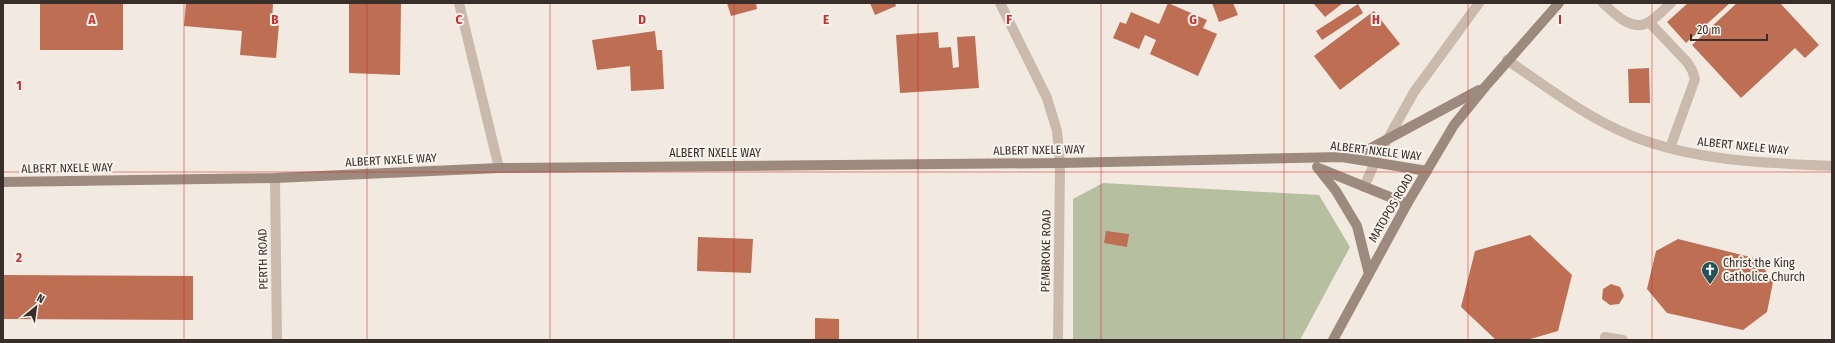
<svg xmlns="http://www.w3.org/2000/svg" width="1835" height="343" viewBox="0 0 1835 343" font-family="'Fira Sans Condensed',sans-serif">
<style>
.green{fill:#b6c0a1}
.building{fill:#bd6e53}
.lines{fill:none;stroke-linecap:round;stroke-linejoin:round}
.lane{stroke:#c9baad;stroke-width:10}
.street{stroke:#c9baad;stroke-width:10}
.secondary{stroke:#9d8a7e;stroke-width:10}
.grid{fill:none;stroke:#d62828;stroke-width:1;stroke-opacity:0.55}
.labels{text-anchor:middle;stroke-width:4;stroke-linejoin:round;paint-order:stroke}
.street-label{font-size:12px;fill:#382f2b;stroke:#f9f4ed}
.poi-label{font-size:12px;fill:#382f2b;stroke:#f9f4ed;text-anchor:start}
.grid-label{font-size:13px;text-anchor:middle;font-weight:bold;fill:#d62828;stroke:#f9f4ed;stroke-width:4;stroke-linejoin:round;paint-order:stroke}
</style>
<rect width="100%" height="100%" fill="#f2eae1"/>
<path class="green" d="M1103 183 1319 195 1350 247 1300 340H1073V199Z"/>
<g class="building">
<rect x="40" y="3" width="83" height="47"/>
<path d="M186 3H273L272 23 279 24 276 58 240 55 242 31 184 26Z"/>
<path d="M349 3H401L400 75 349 73Z"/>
<path d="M727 3H756L757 9 731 16Z"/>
<path d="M870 3H895L896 6 875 15Z"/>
<path d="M1168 3 1207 20 1203 28 1217 34 1198 76 1150 54 1156 40 1145 35 1139 49 1113 38 1120 22 1126 24 1131 12 1159 24Z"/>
<path d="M1212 3H1233L1238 15 1219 22Z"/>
<path d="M1313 3H1343L1325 17Z"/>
<path d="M1688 3H1730L1686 43 1667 22Z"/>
<path d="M1737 3H1780L1819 45 1805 58 1795 48 1741 98 1692 45Z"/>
<path d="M1358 4 1363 13 1322 40 1316 31Z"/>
<path d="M1374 11 1400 44 1340 90 1314 56Z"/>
<path d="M655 31 657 50H662L664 89 631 91 630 66 597 70 592 40Z"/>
<path d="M938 32 939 48 951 47 953 68 959 67 957 37 975 36 979 88 900 93 896 35Z"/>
<path d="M1649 68 1650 103H1629L1628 69Z"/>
<path d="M1106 231 1129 234 1127 247 1104 243Z"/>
<path d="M1530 235 1572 275 1558 331 1527 340H1496L1461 307 1475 251Z"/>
<path d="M698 237 753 239 751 273 697 271Z"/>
<path d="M1678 239 1758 259 1773 282 1767 312 1743 330 1667 313 1647 289 1656 251Z"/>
<path d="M3 275 193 276V320L3 319Z"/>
<path d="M1611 284 1620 287 1624 296 1619 304 1610 305 1602 299 1603 289Z"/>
<path d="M815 318 839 319V340H815Z"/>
</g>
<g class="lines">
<g class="lane">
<path d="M1603 3C1614 13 1632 33 1649 22 1657 17 1664 9 1671 3"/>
<path d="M1649 22 1687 62 1692 70 1695 79 1670 148"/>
<path d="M1364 187 1375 162 1414 92 1479 3"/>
<path d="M1605 340V337L1623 340"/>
</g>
<g class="street">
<path d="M459 3 499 168"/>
<path d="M1000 3 1047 98 1057 131 1060 163 1058 340"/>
<path d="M1507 60C1547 87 1587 118 1632 136 1695 161 1765 163 1832 166"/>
<path d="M275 178 277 340"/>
</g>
<g class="secondary">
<path d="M1346 156 1371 148 1386 140 1479 90"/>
<path d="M1317 167 1336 191 1357 226 1369 274"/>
<path d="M1321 169 1407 204"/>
<path d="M3 182 275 178 499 168 1060 163 1342 157 1427 171"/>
<path d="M1333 340 1407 204 1454 125 1485 87 1559 3"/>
</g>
</g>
<path class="grid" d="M184 3V340M367 3V340M550 3V340M734 3V340M918 3V340M1101 3V340M1284 3V340M1468 3V340M1652 3V340M3 172H1832"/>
<defs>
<symbol id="church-pin" viewBox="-11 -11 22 30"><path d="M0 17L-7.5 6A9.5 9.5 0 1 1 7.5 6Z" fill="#235357" stroke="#f9f4ed"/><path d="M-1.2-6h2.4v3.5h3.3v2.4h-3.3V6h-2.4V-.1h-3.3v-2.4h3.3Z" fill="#fff"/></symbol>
</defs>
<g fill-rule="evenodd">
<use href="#church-pin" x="1700" y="260" width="20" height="27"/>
</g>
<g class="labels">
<g class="street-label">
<text transform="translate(1743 146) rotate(6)" y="4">ALBERT NXELE WAY</text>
<text transform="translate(1039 150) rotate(-1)" y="4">ALBERT NXELE WAY</text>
<text transform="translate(1376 151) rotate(7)" y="4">ALBERT NXELE WAY</text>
<text x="715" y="157">ALBERT NXELE WAY</text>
<text transform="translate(391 160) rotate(-3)" y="4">ALBERT NXELE WAY</text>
<text transform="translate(67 168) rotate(-1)" y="4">ALBERT NXELE WAY</text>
<text transform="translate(1391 208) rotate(-60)" y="4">MATOPOS ROAD</text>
<text transform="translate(1046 251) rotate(-89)" y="4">PEMBROKE ROAD</text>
<text transform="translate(263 259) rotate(-91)" y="4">PERTH ROAD</text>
</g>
<g class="poi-label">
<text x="1723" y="267">Christ the King<tspan x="1723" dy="14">Catholice Church</tspan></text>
</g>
</g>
<g class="grid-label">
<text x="92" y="24">A</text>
<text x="275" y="24">B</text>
<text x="459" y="24">C</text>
<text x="642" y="24">D</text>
<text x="826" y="24">E</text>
<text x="1009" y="24">F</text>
<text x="1193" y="24">G</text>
<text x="1376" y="24">H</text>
<text x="1560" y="24">I</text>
<text x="19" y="90">1</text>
<text x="19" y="262">2</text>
</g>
<rect width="1835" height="343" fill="none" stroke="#382f2b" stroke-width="8"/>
<g transform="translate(36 307) rotate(29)" stroke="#f9f4ed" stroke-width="3" paint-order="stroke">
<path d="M0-3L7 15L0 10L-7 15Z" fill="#382f2b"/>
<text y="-6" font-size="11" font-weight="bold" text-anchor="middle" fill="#382f2b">N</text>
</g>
<path d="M1691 34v6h76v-6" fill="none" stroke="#382f2b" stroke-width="2"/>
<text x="1697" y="34" font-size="12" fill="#382f2b" stroke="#f9f4ed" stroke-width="3" paint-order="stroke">20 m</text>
</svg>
